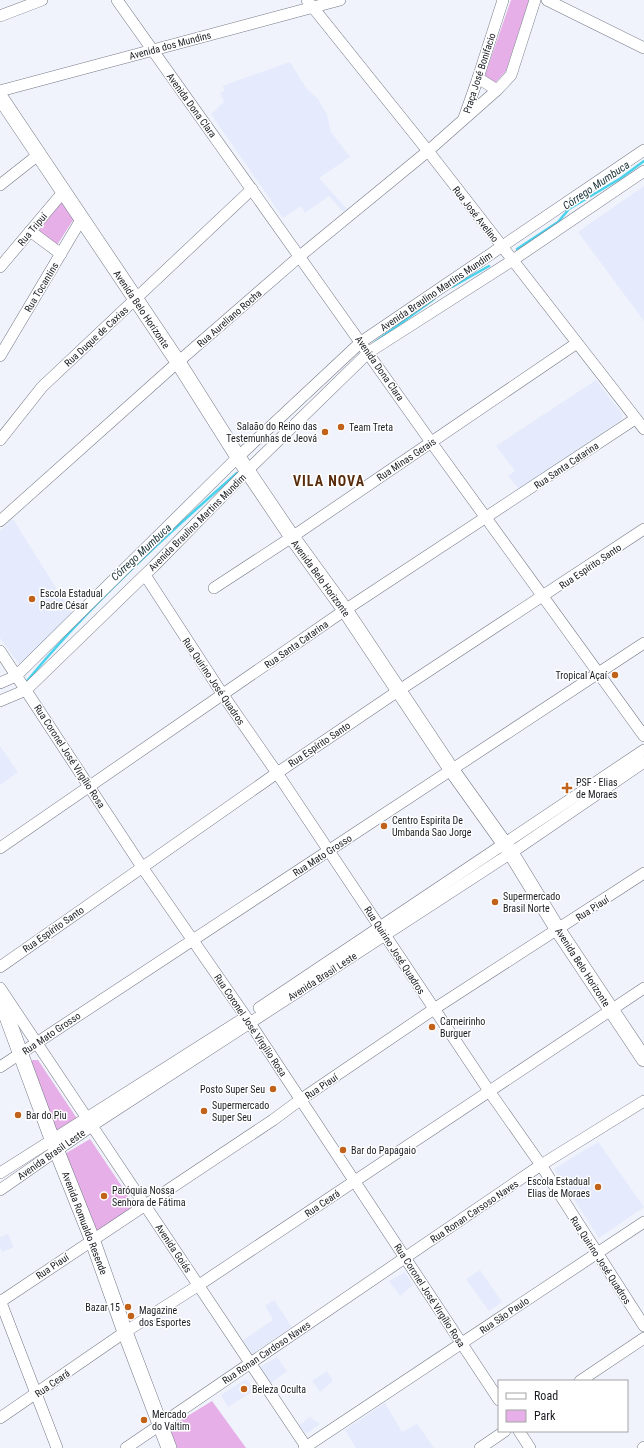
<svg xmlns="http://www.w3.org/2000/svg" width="644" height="1448" viewBox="0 0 644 1448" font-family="'Roboto Condensed',sans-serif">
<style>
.built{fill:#e5ebfd}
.green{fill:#e7afe7}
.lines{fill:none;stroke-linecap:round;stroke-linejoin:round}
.stream{stroke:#49d2ec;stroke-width:2.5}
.street-casing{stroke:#737885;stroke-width:12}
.secondary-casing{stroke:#737885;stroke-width:16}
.street{stroke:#fff;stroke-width:11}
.secondary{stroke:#fff;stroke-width:15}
.poi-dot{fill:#c0621a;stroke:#fff;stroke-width:1.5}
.labels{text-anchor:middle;stroke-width:3;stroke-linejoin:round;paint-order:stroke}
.street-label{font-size:10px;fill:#1a1c21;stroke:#fff}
.poi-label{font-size:10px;fill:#1a1c21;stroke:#fff;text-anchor:start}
.water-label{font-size:11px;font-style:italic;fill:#21383d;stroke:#fff}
.district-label{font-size:14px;font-weight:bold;letter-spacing:1px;fill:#592b0b;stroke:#fff}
</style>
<rect width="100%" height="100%" fill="#f0f3fc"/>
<g class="built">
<path d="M290 62 306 88 318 99 327 115 331 132 350 157 319 178 347 209 343 212 329 196 305 213 301 206 283 218 211 114 224 102 220 93 225 90 222 86Z"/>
<path d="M644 186V321L578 232Z"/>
<path d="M596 380 623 415 621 420 519 489 508 476 515 471 496 446Z"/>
<path d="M13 519 73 615 19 664 0 638V531Z"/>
<path d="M0 746 18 772 0 785Z"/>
<path d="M598 1142 644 1207 599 1238 554 1169Z"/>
<path d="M8 1234 14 1247 2 1252 0 1247V1237Z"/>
<path d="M480 1270 502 1302 489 1311 466 1279Z"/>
<path d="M405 1272 413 1285 400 1296 389 1281Z"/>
<path d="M274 1300 292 1327 252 1354 243 1340 273 1320 265 1306Z"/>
<path d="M277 1357 287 1371 271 1383 260 1367Z"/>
<path d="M327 1371 333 1381 320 1392 312 1381Z"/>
<path d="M246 1379 255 1390 228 1407 221 1395Z"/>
<path d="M385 1403 402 1432 417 1424 434 1448H356L345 1430Z"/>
<path d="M310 1417 320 1424 306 1434 299 1425Z"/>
</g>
<g class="green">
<path d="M511 0H529L506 71 494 84 484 78Z"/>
<path d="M62 200 75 217 57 245 38 232Z"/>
<path d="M33 1060H38L78 1120 56 1135 31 1061Z"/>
<path d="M90 1139 135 1206 95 1234 63 1155Z"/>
<path d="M212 1401 246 1448H176L168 1428Z"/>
</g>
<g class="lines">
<g class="stream">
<path d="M517 249 558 222 569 209 621 178 644 161"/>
<path d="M452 287 489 266"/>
<path d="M374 343 434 299"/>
<path d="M27 681C89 606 164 537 237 473"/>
</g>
<defs>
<g id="street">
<path d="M117 0 431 442 644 736"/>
<path d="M307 0 428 151 644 429"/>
<path d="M547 0 644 48"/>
<path d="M0 16 42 0"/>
<path d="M478 78 497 90"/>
<path d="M0 91 340 0"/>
<path d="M464 118 478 78 503 0"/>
<path d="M0 185 38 155"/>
<path d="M30 231 61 254"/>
<path d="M0 267 64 191"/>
<path d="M0 356 82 218"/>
<path d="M0 440 42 387 252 189"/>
<path d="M0 521 178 362 300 256 428 151 497 90 511 75 535 0"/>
<path d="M145 575 223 695 277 773 489 1091 541 1165 644 1326"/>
<path d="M214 588 292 537 577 343"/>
<path d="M0 651 142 867 246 1017 499 1400"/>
<path d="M0 683 16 676 238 457 361 342 644 150"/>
<path d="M0 701 26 690 154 566 247 471 369 352 513 260 644 171"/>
<path d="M0 848 345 610 635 419"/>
<path d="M0 967 277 773 398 691 644 529"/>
<path d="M0 988 307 1448"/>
<path d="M259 1008 644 750"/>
<path d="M0 1067 644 643"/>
<path d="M0 1173 241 1020"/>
<path d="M0 1190 93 1125 511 853 644 762"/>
<path d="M0 1300 57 1448"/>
<path d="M0 1302 273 1120 300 1100 434 1009 644 873"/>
<path d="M580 1381 644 1338"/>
<path d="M0 1418 125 1332 199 1285 644 988"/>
<path d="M519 1431 530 1448"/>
<path d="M126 1448 541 1165 644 1101"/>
<path d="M304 1448 644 1222"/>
<path d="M480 1448 505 1431"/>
<path d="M643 1448 644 1447"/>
</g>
<g id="secondary">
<path d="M0 97 178 362 238 457 292 537 345 610 451 769 511 853 558 930 644 1059"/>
<path d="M0 998 52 1139 92 1239 125 1332 169 1448"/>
</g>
</defs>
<use href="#street" class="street-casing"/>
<use href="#secondary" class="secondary-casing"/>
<use href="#street" class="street"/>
<use href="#secondary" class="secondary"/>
</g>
<g class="poi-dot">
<circle cx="341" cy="427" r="4"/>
<circle cx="325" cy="432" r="4"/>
<circle cx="32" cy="599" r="4"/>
<circle cx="615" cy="675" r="4"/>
<path d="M565 782h4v4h4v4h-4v4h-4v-4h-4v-4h4z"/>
<circle cx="384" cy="826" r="4"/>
<circle cx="495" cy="902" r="4"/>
<circle cx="432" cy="1027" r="4"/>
<circle cx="273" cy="1089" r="4"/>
<circle cx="204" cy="1111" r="4"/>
<circle cx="18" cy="1115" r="4"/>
<circle cx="343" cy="1150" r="4"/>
<circle cx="598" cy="1187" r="4"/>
<circle cx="104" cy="1196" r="4"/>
<circle cx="128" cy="1307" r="4"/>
<circle cx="131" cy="1316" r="4"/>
<circle cx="244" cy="1389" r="4"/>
<circle cx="144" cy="1420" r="4"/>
</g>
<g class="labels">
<g class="street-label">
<text transform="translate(170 45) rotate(-15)" y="4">Avenida dos Mundins</text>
<text transform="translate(479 73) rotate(-72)" y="4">Praça José Bonifacio</text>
<text transform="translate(192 105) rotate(54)" y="4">Avenida Dona Clara</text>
<text transform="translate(476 214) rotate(52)" y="4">Rua José Avelino</text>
<text transform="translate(32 229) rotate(-50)" y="4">Rua Tripuí</text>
<text transform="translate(41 287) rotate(-59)" y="4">Rua Tocantins</text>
<text transform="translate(436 291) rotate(-34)" y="4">Avenida Braulino Martins Mundim</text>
<text transform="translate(142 309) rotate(56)" y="4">Avenida Belo Horizonte</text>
<text transform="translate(229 318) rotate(-41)" y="4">Rua Aureliano Rocha</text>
<text transform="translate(96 336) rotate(-43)" y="4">Rua Duque de Caxias</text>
<text transform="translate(380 368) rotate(55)" y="4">Avenida Dona Clara</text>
<text transform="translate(406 459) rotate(-34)" y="4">Rua Minas Gerais</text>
<text transform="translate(566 465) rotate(-34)" y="4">Rua Santa Catarina</text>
<text transform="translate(197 522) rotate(-45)" y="4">Avenida Braulino Martins Mundim</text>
<text transform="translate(590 566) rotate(-34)" y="4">Rua Espírito Santo</text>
<text transform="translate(321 578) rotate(54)" y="4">Avenida Belo Horizonte</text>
<text transform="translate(296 644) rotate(-35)" y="4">Rua Santa Catarina</text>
<text transform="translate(214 681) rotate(56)" y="4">Rua Quirino José Quadros</text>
<text transform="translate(319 744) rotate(-34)" y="4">Rua Espírito Santo</text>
<text transform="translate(70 756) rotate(57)" y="4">Rua Coronel José Virgílio Rosa</text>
<text transform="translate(322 855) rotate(-33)" y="4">Rua Mato Grosso</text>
<text transform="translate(592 908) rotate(-33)" y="4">Rua Piauí</text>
<text transform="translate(53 929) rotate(-35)" y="4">Rua Espírito Santo</text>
<text transform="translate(395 950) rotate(57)" y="4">Rua Quirino José Quadros</text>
<text transform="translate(583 967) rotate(57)" y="4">Avenida Belo Horizonte</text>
<text transform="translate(322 976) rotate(-33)" y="4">Avenida Brasil Leste</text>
<text transform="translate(251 1025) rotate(56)" y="4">Rua Coronel José Virgílio Rosa</text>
<text transform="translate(51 1033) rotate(-34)" y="4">Rua Mato Grosso</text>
<text transform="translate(321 1086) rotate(-34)" y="4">Rua Piauí</text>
<text transform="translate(51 1154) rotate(-35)" y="4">Avenida Brasil Leste</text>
<text transform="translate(322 1203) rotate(-34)" y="4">Rua Ceará</text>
<text transform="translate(474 1211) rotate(-34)" y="4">Rua Ronan Carsoso Naves</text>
<text transform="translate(85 1223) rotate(69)" y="4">Avenida Romualdo Resende</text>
<text transform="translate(174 1248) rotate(56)" y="4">Avenida Goiás</text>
<text transform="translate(601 1260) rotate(57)" y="4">Rua Quirino José Quadros</text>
<text transform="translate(52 1266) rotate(-34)" y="4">Rua Piauí</text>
<text transform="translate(430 1295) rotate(57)" y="4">Rua Coronel José Virgílio Rosa</text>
<text transform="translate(504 1315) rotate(-34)" y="4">Rua São Paulo</text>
<text transform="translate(266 1352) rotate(-34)" y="4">Rua Ronan Cardoso Naves</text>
<text transform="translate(52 1383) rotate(-35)" y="4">Rua Ceará</text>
</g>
<g class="poi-label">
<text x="317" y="430" text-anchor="end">Salaão do Reino das<tspan x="317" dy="12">Testemunhas de Jeová</tspan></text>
<text x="349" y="431">Team Treta</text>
<text x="40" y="597">Escola Estadual<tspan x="40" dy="12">Padre César</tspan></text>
<text x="607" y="679" text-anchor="end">Tropical Açaí</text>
<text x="576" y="786">PSF - Elias<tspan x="576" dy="12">de Moraes</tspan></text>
<text x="392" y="824">Centro Espirita De<tspan x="392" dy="12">Umbanda Sao Jorge</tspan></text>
<text x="503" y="900">Supermercado<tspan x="503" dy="12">Brasil Norte</tspan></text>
<text x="440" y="1025">Carneirinho<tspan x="440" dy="12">Burguer</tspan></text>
<text x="265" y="1093" text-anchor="end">Posto Super Seu</text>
<text x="212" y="1109">Supermercado<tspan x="212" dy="12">Super Seu</tspan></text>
<text x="26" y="1119">Bar do Piu</text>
<text x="351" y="1154">Bar do Papagaio</text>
<text x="590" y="1185" text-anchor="end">Escola Estadual<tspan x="590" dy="12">Elias de Moraes</tspan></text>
<text x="112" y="1194">Paróquia Nossa<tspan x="112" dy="12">Senhora de Fátima</tspan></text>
<text x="120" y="1311" text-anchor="end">Bazar 15</text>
<text x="139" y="1314">Magazine<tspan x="139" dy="12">dos Esportes</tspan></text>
<text x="252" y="1393">Beleza Oculta</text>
<text x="152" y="1418">Mercado<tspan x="152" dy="12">do Valtim</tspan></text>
</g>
<g class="water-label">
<text transform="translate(596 185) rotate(-34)" y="4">Córrego Mumbuca</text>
<text transform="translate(141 552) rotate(-43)" y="4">Córrego Mumbuca</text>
</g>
<g class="district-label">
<text x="329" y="486">VILA NOVA</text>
</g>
</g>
<rect x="498" y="1380" width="130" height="52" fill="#ffffff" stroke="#a3a4a6"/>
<rect x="506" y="1393" width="20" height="6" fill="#ffffff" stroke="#a3a4a6"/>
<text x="534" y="1400" font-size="12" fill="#1a1c21">Road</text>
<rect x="506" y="1410" width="20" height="12" fill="#e7afe7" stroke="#a3a4a6"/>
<text x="534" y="1420" font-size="12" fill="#1a1c21">Park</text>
</svg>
